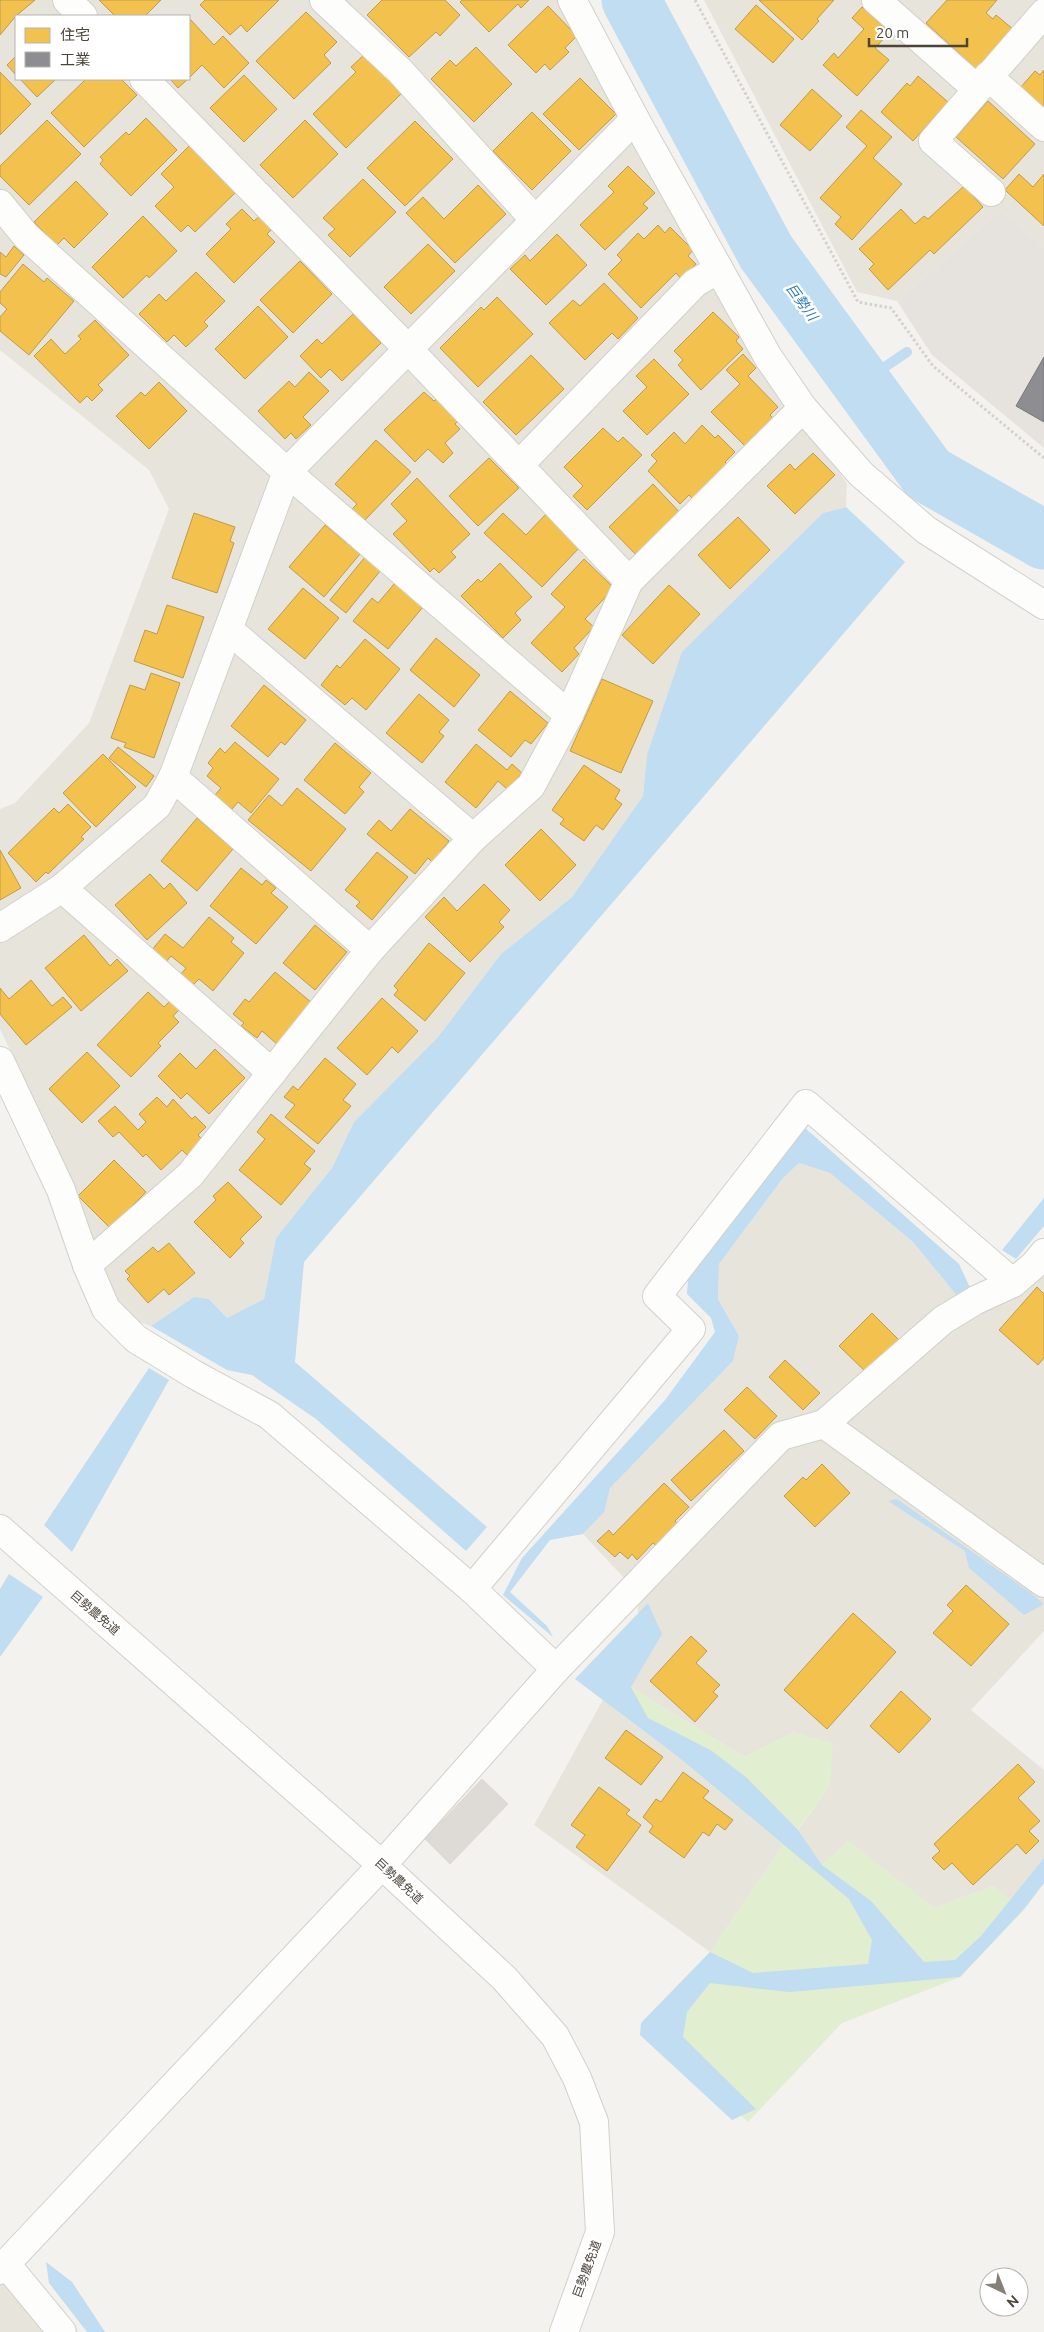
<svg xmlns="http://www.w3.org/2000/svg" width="1044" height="2332" viewBox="0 0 1044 2332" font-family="Ubuntu,'Noto Sans JP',sans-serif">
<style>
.residential{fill:#e7e4dc;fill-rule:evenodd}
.industrial{fill:#e6e2de}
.green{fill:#e1eecf}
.water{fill:#c0ddf1}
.homes{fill:#f2c14e;stroke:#c09c48}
.industry{fill:#8d8d92;stroke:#797777}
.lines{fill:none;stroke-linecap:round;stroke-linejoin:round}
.stream{stroke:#c0ddf1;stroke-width:10}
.river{stroke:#c0ddf1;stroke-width:59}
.building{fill:#dedbd6;stroke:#dcd9d4}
.minor-casing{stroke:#d2d0cb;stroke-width:30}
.tertiary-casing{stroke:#d2d0cb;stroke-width:30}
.path{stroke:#d3d2cc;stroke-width:3;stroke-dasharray:2.5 2.5;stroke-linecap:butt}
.minor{stroke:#fdfdfc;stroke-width:28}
.tertiary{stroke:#fdfdfc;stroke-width:28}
.labels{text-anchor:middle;stroke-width:5;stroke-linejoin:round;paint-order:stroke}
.street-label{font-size:12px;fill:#4b4439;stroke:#fff}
.water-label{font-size:14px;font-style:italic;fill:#2e7ab2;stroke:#fff}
</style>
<rect width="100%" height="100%" fill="#f4f2ee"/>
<g class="residential">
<path d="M0 0H560L709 276 847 484 846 507 823 513 647 755 643 796 572 897 501 954 438 1037 354 1122 332 1168 276 1238 264 1299 227 1318 209 1299 194 1297 151 1326 134 1320 112 1291 94 1247 68 1172 0 1029V809L15 803 89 723 169 509 149 470 0 350ZM16 16H189V79H16Z"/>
<path d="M704 0H1044V247L1001 210 897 301 857 292Z"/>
<path d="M799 1163 830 1173 913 1242 958 1297 1044 1273V1631L971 1710 1044 1770V1883L1024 1910 993 1886 934 1908 848 1841 822 1865 798 1830 830 1785 794 1732 744 1757 631 1687 610 1706 677 1756 783 1845 710 1952 534 1825 638 1636V1593L583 1534 603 1512 610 1488 733 1361 739 1336 718 1299 719 1264 783 1178Z"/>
<path d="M7 2252 78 2332H0V2259Z"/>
</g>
<path class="industrial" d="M1001 210 1044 247V448L932 355 897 301Z"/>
<path class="green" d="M631 1687 744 1757 794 1732 833 1743 830 1785 798 1829 822 1865 848 1840 934 1908 993 1886 1024 1910 960 1977 842 2023 748 2122 641 2023 710 1952 783 1845 677 1756 610 1706Z"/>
<g class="water">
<path d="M846 507 905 562 304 1262 295 1362 487 1527 466 1551 316 1419 252 1375 227 1370 151 1326 194 1297 209 1299 227 1318 264 1299 276 1238 332 1168 354 1122 438 1037 501 954 572 897 643 796 647 755 682 652 823 513Z"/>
<path d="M804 1127 959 1264 972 1292 958 1297 913 1242 830 1173 799 1163 783 1178 719 1264 718 1299 739 1336 733 1361 610 1488 604 1512 583 1534 550 1540 510 1592 547 1626 553 1637 503 1595 522 1558 665 1400 715 1332 711 1318 687 1294 688 1279Z"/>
<path d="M1044 1198V1226L1016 1259 1002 1250Z"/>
<path d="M149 1368 169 1380 72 1552 44 1525Z"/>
<path d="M897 1499 1031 1593 1044 1604 1024 1615 969 1568 965 1551 888 1501Z"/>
<path d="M9 1574 43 1597 0 1657V1589Z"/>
<path d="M648 1603 662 1634 631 1687 648 1718 712 1751 747 1778 798 1830 822 1865 871 1901 924 1962 955 1960 981 1936 1044 1858V1883L1023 1910 960 1977 789 1992 710 1983 687 2012 683 2037 756 2109 732 2120 640 2035 641 2023 710 1952 753 1973 868 1964 872 1940 849 1899 677 1756 575 1679Z"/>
<path d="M46 2262 72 2282 105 2332H87L49 2283Z"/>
</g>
<g class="homes">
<path d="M0 0H35L16 16 0 35Z"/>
<path d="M99 0H161L145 16H115Z"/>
<path d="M205 0H279L247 32 241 25 230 35 200 5Z"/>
<path d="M382 0H445L460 15 440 36 436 32 409 57 367 15Z"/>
<path d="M462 0H529L521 8 518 4 489 32 460 2Z"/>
<path d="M759 0H834L817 19 819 21 802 40Z"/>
<path d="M947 0H997L986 13 993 19 996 15 1013 29 976 69 926 23Z"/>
<path d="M756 5 794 39 773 63 735 29Z"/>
<path d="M548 6 577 36 565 48 569 52 550 70 545 64 536 73 508 45Z"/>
<path d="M862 7 890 32 875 48 889 60 857 96 823 65 834 53 838 58 864 29 852 18Z"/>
<path d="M306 12 337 42 324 55 331 63 294 99 256 61Z"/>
<path d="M189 18 214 45 223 36 249 63 224 88 202 65 189 78Z"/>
<path d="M476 47 512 84 474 122 431 79 450 60 456 66Z"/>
<path d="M366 53 403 92 346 148 313 114 356 72 351 67Z"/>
<path d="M16 56V75L7 65Z"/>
<path d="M1044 70V109L1020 88 1035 71 1040 75Z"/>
<path d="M0 72 31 104 0 135Z"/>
<path d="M244 75 277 109 244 142 210 108Z"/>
<path d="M918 76 948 102 913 141 881 112 907 83 910 86Z"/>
<path d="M580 78 616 114 579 150 543 114Z"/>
<path d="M20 79H56L37 97Z"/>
<path d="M86 79H121L137 95 84 147 51 113Z"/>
<path d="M170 79H188L178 88Z"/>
<path d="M812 89 842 116 810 151 780 125Z"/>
<path d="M988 101 1035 144 1003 179 956 137Z"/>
<path d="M861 110 892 137 873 158 902 184 852 240 835 224 841 217 820 198 867 146 846 127Z"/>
<path d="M532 112 571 151 532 190 493 151Z"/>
<path d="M146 118 177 150 131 196 100 164 103 160 100 157 126 132 129 135Z"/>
<path d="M47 120 81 154 29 205 0 176V166Z"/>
<path d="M305 120 338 154 293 198 260 165Z"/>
<path d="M415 121 453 159 405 206 367 168Z"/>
<path d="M191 144 204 157 202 159 235 193 195 232 188 225 181 232 155 206 174 187 161 174Z"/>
<path d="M628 166 655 193 643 204 648 208 605 250 580 225 614 192 608 186Z"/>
<path d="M1019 174 1033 187 1044 174V226L1005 190Z"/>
<path d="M363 179 396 212 350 257 328 235 335 229 323 218Z"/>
<path d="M76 181 108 214 74 248 64 238 57 245 34 222Z"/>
<path d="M478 185 506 214 455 263 406 213 423 197 444 219Z"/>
<path d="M964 186 983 207 934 254 930 250 888 290 869 269 874 264 859 249 901 209 915 224 924 216 928 219Z"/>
<path d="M242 209 254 221 261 215 273 228 267 234 275 242 234 283 206 254 231 229 226 224Z"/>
<path d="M143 216 177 251 149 278 147 275 123 298 92 267Z"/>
<path d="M658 225 665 233 670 227 693 250 688 256 696 264 681 279 676 273 641 308 608 274 622 260 617 255 638 233 644 239Z"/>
<path d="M557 234 587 265 546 305 510 269 525 255 530 261Z"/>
<path d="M428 244 455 271 411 314 384 287Z"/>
<path d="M14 246 24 255 6 277 0 274V252L6 257Z"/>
<path d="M300 261 332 294 293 333 260 300Z"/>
<path d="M23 264 44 282 47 278 74 301 29 355 0 331V317L7 309 0 303V292Z"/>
<path d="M196 272 225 301 204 322 208 326 186 347 174 335 167 342 139 314 159 294 166 301Z"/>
<path d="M604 283 638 318 618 339 612 333 585 360 549 323 573 300 580 306Z"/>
<path d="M497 297 533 334 478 387 440 348 481 307 484 310Z"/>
<path d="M258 306 288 337 245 379 215 349Z"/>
<path d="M713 312 739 337 736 341 743 349 701 390 678 365 683 360 674 351Z"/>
<path d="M353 314 381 343 342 381 330 369 321 378 300 356 317 339 322 344Z"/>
<path d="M95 320 129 355 98 385 103 390 92 401 87 396 80 403 34 356 51 339 65 354 81 339 78 336Z"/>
<path d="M743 354 756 368 748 376 778 407 770 415 776 421 748 449 711 412 740 384 726 370Z"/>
<path d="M531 355 564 389 516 435 483 402Z"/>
<path d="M654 359 689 394 647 435 623 411 647 387 636 376Z"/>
<path d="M309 372 329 391 303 417 311 425 296 439 291 433 285 439 258 411 289 381 295 387Z"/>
<path d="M159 382 187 411 149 449 116 416 141 392 145 396Z"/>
<path d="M424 392 434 401 440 396 461 418 455 424 460 429 445 443 453 453 443 463 428 449 415 462 384 430Z"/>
<path d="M702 425 715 438 718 435 735 452 725 462 729 466 695 501 689 495 680 504 648 471 657 461 651 455 674 432 685 444Z"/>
<path d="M603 428 618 442 623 437 642 455 587 510 573 496 583 486 564 467Z"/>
<path d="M376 440 411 472 365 520 352 509 357 504 335 484Z"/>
<path d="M813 453 835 475 795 514 767 486 790 464 795 470Z"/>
<path d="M489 458 519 488 478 526 449 496Z"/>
<path d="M417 478 470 534 451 552 456 557 439 573 434 568 430 572 393 534 407 521 391 504Z"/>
<path d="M653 484 685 518 641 560 609 527Z"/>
<path d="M194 513 235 527 230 541 234 543 217 593 172 578Z"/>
<path d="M503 513 526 535 546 514 580 547 542 587 484 533Z"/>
<path d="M738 517 770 550 730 589 698 555Z"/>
<path d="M325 525 360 554 324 597 289 567Z"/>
<path d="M365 557 381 570 346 613 330 600Z"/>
<path d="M584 559 614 588 585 619 594 627 574 648 579 654 562 672 531 643 565 607 551 594Z"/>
<path d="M500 563 532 597 515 613 521 620 503 638 461 596 478 579 481 582Z"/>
<path d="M395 583 423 607 388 649 353 621 372 598 378 603Z"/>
<path d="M669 585 700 614 653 664 622 635Z"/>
<path d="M303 588 339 618 305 659 268 629Z"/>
<path d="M167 605 204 617 183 678 134 661 145 630 157 634Z"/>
<path d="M436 638 480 675 454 707 410 670Z"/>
<path d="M365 639 400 669 366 710 352 698 345 705 321 685 337 665 340 668Z"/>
<path d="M151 673 180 683 154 758 124 747 126 743 111 738 130 685 145 690Z"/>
<path d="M602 679 653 701 621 773 570 751Z"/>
<path d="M264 685 306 720 285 745 281 742 268 757 231 726Z"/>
<path d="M510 691 548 723 531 744 525 740 511 757 478 730Z"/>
<path d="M419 694 449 720 439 732 444 736 422 763 386 733Z"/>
<path d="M235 742 279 779 251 813 238 802 232 809 215 795 221 788 207 776 213 768 208 763 220 748 225 753Z"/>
<path d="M335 743 371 773 359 787 364 792 345 814 304 780Z"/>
<path d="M476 744 507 770 512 764 522 773 508 790 498 781 476 808 445 782Z"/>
<path d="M118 747 154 776 146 787 109 758Z"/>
<path d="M103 754 136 787 96 827 63 793Z"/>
<path d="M584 765 620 790 615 799 622 804 603 830 596 825 584 841 560 824 564 819 552 810Z"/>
<path d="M297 788 346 829 311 871 248 820 269 795 282 806Z"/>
<path d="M68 804 91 827 81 837 84 839 48 874 46 872 36 882 8 853 54 808 59 813Z"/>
<path d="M410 809 449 841 432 862 428 858 415 874 367 834 379 820 391 831Z"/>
<path d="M197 818 233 849 197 891 161 861Z"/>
<path d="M541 829 576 865 540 901 505 865Z"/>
<path d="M0 850 21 888 0 900Z"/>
<path d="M377 852 408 877 372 920 356 906 360 902 345 890Z"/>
<path d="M241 868 262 885 266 880 276 888 271 893 288 907 256 944 210 906Z"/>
<path d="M150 874 164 889 170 883 187 903 147 940 115 905Z"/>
<path d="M484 884 510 910 499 922 504 927 470 962 425 917 444 897 457 911Z"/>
<path d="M209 917 234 938 231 942 244 953 213 991 199 979 193 985 180 975 186 968 171 956 165 963 151 951 165 934 183 948Z"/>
<path d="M315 925 347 952 315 990 283 963Z"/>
<path d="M84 935 110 966 117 959 128 971 81 1011 45 968Z"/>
<path d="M429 943 465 973 425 1021 394 995 398 990 394 986Z"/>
<path d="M275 972 312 1003 277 1044 262 1031 257 1038 241 1026 244 1023 233 1014 245 999 249 1002Z"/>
<path d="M31 980 52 1006 63 997 72 1007 26 1045 0 1014V988L9 999Z"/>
<path d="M148 992 164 1007 170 1001 179 1010 173 1016 179 1022 158 1043 161 1046 131 1077 97 1045Z"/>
<path d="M382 998 418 1031 398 1053 392 1047 367 1075 337 1048Z"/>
<path d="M215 1049 245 1078 209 1114 187 1093 181 1099 158 1076 180 1053 196 1069Z"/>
<path d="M87 1052 120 1086 82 1123 49 1089Z"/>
<path d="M325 1058 356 1084 343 1100 351 1106 318 1144 285 1117 295 1105 284 1097 293 1086 298 1090Z"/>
<path d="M157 1097 167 1107 173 1099 192 1119 195 1116 206 1127 198 1135 203 1140 187 1155 182 1150 161 1170 146 1154 143 1157 119 1132 113 1137 98 1121 115 1106 138 1130 146 1122 139 1114Z"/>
<path d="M271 1114 315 1151 304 1164 311 1169 281 1205 239 1170 265 1139 257 1132Z"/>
<path d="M114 1160 146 1192 110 1228 78 1196Z"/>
<path d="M228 1182 262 1217 240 1239 244 1243 230 1258 194 1222 216 1200 213 1196Z"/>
<path d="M169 1243 195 1273 169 1295 164 1289 148 1303 127 1279 130 1276 125 1271 153 1247 158 1252Z"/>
<path d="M1037 1287 1044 1294V1358L1038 1365 999 1330Z"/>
<path d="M872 1313 900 1341 868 1374 839 1346Z"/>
<path d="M785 1360 820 1393 803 1410 769 1377Z"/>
<path d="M747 1387 777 1416 755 1439 724 1410Z"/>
<path d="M724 1430 744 1451 691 1501 671 1480Z"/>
<path d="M822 1464 850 1493 815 1527 784 1496 803 1477 806 1480Z"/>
<path d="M664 1483 689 1507 675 1521 681 1527 660 1549 653 1543 637 1560 632 1554 628 1559 620 1552 615 1557 597 1541 609 1530 613 1535Z"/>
<path d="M966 1585 1009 1624 971 1666 933 1633 953 1611 947 1605Z"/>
<path d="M853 1613 896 1652 827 1729 784 1690Z"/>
<path d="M691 1636 707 1651 696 1663 720 1685 713 1692 718 1696 695 1722 650 1681Z"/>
<path d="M901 1691 931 1719 899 1753 870 1726Z"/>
<path d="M626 1730 663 1757 641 1785 605 1758Z"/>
<path d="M1018 1764 1035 1782 1018 1798 1040 1821 1029 1831 1039 1841 1026 1854 1017 1844 973 1885 952 1863 944 1870 932 1858 940 1851 934 1844Z"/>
<path d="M683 1772 709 1791 703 1798 733 1820 725 1830 717 1824 709 1836 703 1832 684 1858 649 1832 653 1826 643 1817 656 1799 661 1802Z"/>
<path d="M599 1787 630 1810 626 1814 641 1825 607 1871 576 1847 585 1835 571 1825Z"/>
</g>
<path class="industry" d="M1044 357V422L1016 406Z"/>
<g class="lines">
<path class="stream" d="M861 383 907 352"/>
<path class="river" d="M631 0 766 252 928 474 1044 540"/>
</g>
<path class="building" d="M482 1779 508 1804 450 1864 425 1839Z"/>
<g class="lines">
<defs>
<g id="minor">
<path d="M67 0 83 16"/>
<path d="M324 0 400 71 535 220"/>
<path d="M876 0 977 89"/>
<path d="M988 76 1044 127"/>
<path d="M144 79 408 349 629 581"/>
<path d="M991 192 933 141 1044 13"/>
<path d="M0 204 26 236 287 472 569 715"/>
<path d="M803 408 861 474 926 530 1044 605"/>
<path d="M519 465 695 283 719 269"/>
<path d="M229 630 473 838"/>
<path d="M173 777 370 950"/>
<path d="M62 888 272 1073"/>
<path d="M0 928 62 888 157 806 173 777 287 472 635 119"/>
<path d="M0 1061 61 1190 87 1265 106 1309 136 1339 195 1375 269 1415 472 1589 556 1669"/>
<path d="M87 1265 190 1175 370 950 473 838 531 786 569 715 629 581 803 408 768 357 635 119 572 0"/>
<path d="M824 1424 943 1320 976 1300 1013 1283 1035 1264 1044 1253"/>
<path d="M472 1589 691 1329 657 1296 806 1104 1013 1283"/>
<path d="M6 2264 62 2332"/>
<path d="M0 2270 382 1865 556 1669 781 1436 824 1424 1044 1583"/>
</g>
<path id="tertiary" d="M0 1529 382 1865 504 1978 555 2036 577 2078 594 2122 600 2232 564 2332"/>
</defs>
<use href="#minor" class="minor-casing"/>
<use href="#tertiary" class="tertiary-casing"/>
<path class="path" d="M695 0 858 302 891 308 933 366 1044 458"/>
<use href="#minor" class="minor"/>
<use href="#tertiary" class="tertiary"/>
</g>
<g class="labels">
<g class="street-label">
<text transform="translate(95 1613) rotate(41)" y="4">巨勢農免道</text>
<text transform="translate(399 1881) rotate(43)" y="4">巨勢農免道</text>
<text transform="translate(587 2269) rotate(-70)" y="4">巨勢農免道</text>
</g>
<g class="water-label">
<text transform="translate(802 302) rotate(54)" y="5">巨勢川</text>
</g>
</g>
<rect x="15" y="15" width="175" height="65" fill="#ffffff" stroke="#b7b4b0"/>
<rect x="25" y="28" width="25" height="15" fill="#f2c14e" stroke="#b7b4b0"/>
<text x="60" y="40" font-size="15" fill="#4b4439">住宅</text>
<rect x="25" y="52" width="25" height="15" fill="#8d8d92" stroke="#b7b4b0"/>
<text x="60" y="65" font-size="15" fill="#4b4439">工業</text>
<g transform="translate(1004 2292) rotate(137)"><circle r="24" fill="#ffffff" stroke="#b7b4b0"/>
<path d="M0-4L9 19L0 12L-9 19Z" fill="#868178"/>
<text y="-8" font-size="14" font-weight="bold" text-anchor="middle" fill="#4b4439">N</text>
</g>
<path d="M869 38v8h98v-8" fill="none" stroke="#4b4439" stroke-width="2.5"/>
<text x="876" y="38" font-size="15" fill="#4b4439" stroke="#ffffff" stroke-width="4" paint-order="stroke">20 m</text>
</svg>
